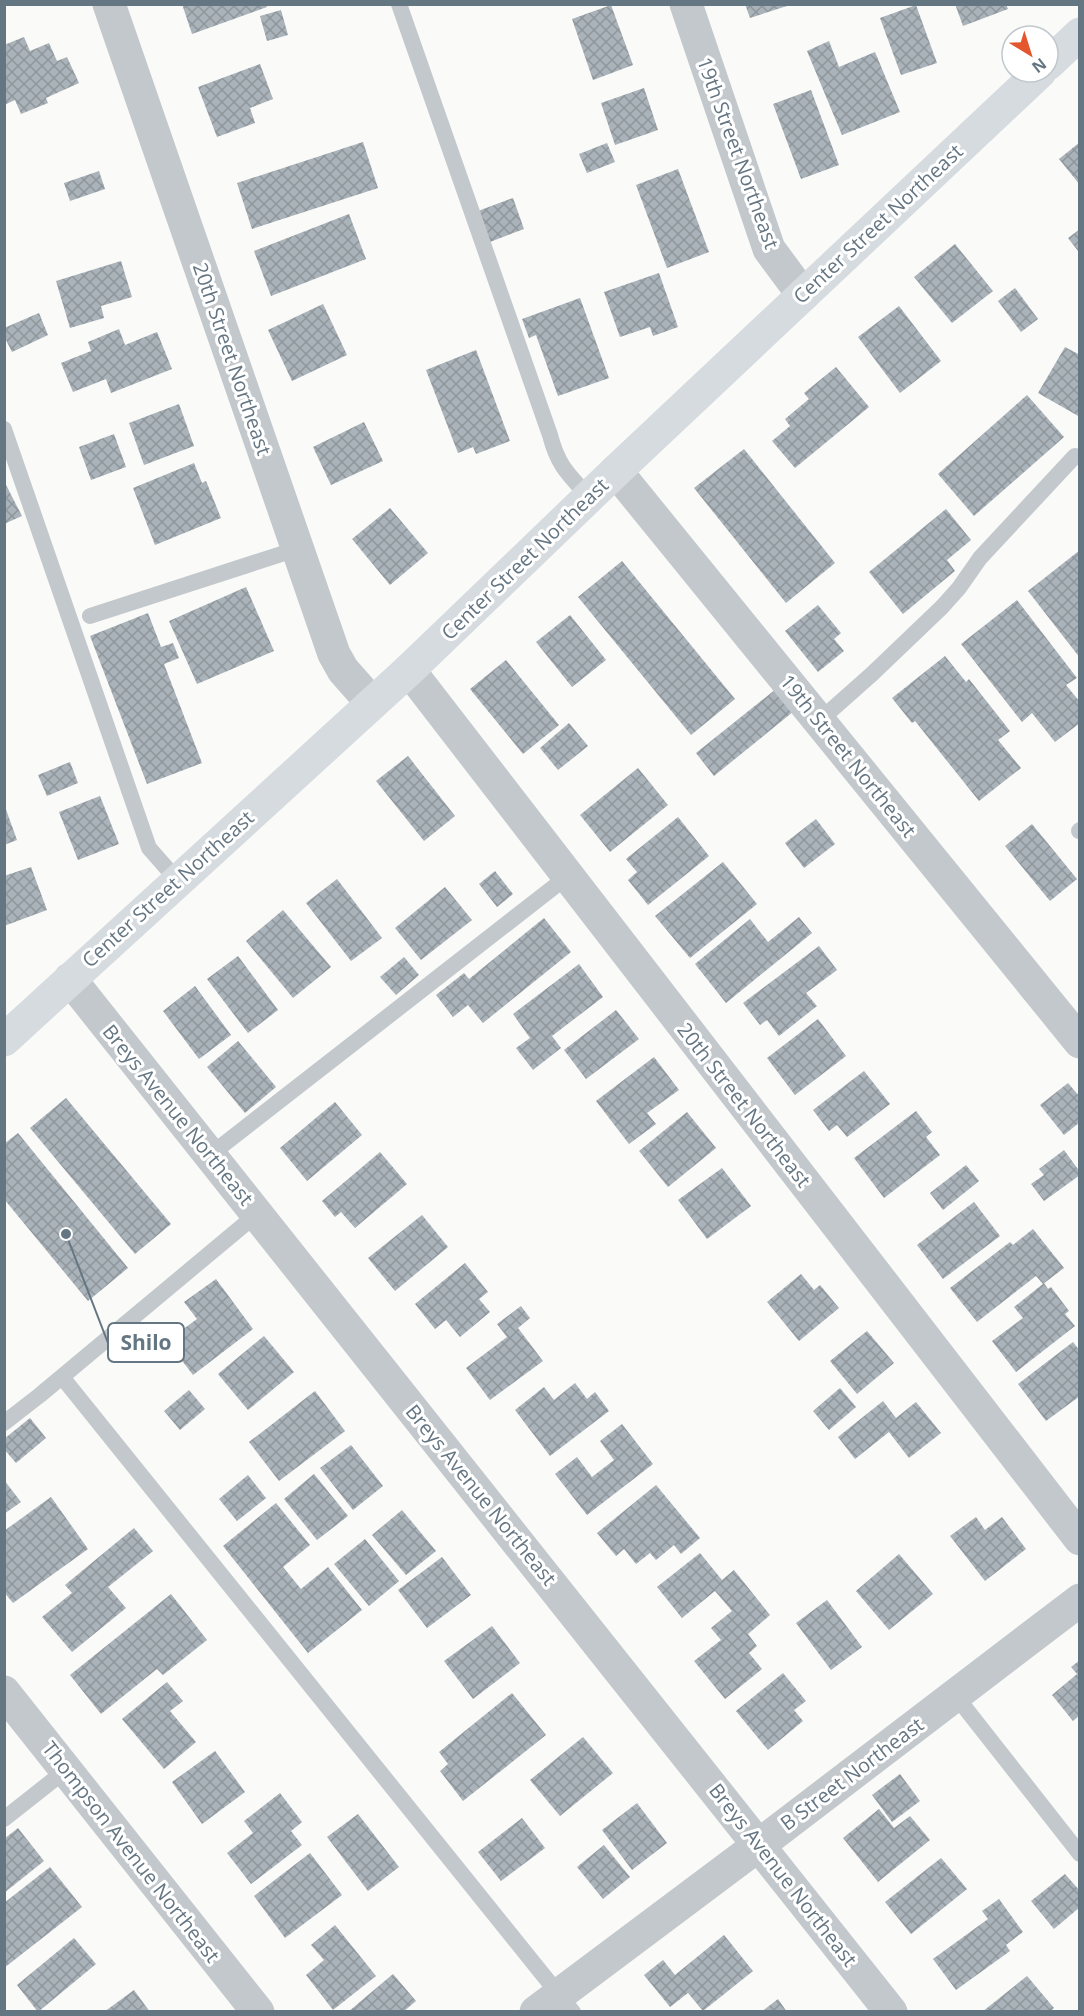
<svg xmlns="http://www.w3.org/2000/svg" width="1084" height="2016" viewBox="0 0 1084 2016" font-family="'Open Sans',sans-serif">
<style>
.building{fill:url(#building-cross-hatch)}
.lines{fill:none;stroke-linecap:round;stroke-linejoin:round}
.lane{stroke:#c3c8cc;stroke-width:16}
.street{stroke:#c3c8cc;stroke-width:33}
.secondary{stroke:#d6dbdf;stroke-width:33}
.labels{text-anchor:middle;stroke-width:6;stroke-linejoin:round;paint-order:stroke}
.street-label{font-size:20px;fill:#657683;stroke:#fff}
.leader{fill:none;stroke:#657683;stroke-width:2}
.callout-dot{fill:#657683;stroke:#fff;stroke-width:2}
.callout{fill:#fff;stroke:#657683;stroke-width:2}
.callout-label{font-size:21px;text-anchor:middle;font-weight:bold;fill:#657683}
</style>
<defs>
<pattern id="building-cross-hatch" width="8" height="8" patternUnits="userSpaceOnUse" patternTransform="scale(1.5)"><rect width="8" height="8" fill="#aab3b9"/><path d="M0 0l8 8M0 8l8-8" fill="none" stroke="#8e969c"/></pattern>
</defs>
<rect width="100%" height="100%" fill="#fafaf8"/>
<g class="building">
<path d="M182 4H266L267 7 192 34Z"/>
<path d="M745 4H790V5L750 18Z"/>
<path d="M955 4H1006L1008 9 963 26Z"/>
<path d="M611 5 633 65 593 80 572 19Z"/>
<path d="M916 5 937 63 901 75 880 18Z"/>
<path d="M281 10 288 35 267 41 260 16Z"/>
<path d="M24 37 30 51 49 43 57 61 67 57 79 83 46 98 48 103 21 114 15 100 4 105V45Z"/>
<path d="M829 41 839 67 875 52 900 112 842 135 807 51Z"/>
<path d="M260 64 273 99 250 108 255 123 217 137 198 87Z"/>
<path d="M644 88 658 130 615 145 601 103Z"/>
<path d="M811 90 839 165 801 179 773 104Z"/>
<path d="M363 142 378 188 252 229 237 183Z"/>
<path d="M1080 142V185L1059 159Z"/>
<path d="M607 143 615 162 587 173 579 154Z"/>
<path d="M678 169 709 252 667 268 636 185Z"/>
<path d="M99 171 105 189 70 201 64 183Z"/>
<path d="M513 198 524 229 490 242 478 211Z"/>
<path d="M349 214 366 259 271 296 254 251Z"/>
<path d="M1080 229V250L1078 251 1068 238Z"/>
<path d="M955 244 993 291 952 323 914 277Z"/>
<path d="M121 261 132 297 101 306 104 318 70 328 56 281Z"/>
<path d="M659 273 678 327 653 336 650 327 620 337 604 292Z"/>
<path d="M1015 288 1038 319 1021 332 998 301Z"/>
<path d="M580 298 609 378 558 396 536 335 529 338 522 319Z"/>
<path d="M323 304 347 355 292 381 268 330Z"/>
<path d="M899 306 941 361 900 393 858 337Z"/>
<path d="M39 313 48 335 12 352 4 336V328Z"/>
<path d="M119 329 125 345 157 332 172 369 111 393 106 379 73 392 61 363 91 351 88 342Z"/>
<path d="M1065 347 1080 355V417L1038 393Z"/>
<path d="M476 350 510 441 476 454 473 447 458 453 426 370Z"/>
<path d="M836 367 869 407 795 468 772 441 790 426 785 419 809 399 804 393Z"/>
<path d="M1027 395 1064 437 974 516 938 474Z"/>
<path d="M179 404 194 446 144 465 129 423Z"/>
<path d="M364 422 383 461 331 485 313 447Z"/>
<path d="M114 434 126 467 91 480 79 447Z"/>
<path d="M744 449 835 563 786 603 694 488Z"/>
<path d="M194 463 202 483 206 481 221 518 155 545 133 488Z"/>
<path d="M4 481 22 516 4 524Z"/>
<path d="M390 508 428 553 390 585 352 539Z"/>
<path d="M946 509 971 540 947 560 955 571 903 614 869 572Z"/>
<path d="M1080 550V658L1028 591Z"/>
<path d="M622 561 735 699 691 735 578 597Z"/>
<path d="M246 587 274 651 197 684 169 621Z"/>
<path d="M1017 600 1077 678 1066 685 1080 702V723L1055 742 1032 713 1022 722 961 644Z"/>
<path d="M818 605 841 633 834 639 844 651 818 672 785 631Z"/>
<path d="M148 613 161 647 173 643 179 658 164 664 202 763 147 784 90 636Z"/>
<path d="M570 615 606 660 572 687 536 642Z"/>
<path d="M945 656 966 682 969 679 1010 731 998 740 1021 768 979 801 915 721 912 723 892 698Z"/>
<path d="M506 660 559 725 523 754 470 689Z"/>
<path d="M776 689 794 711 714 776 696 753Z"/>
<path d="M569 723 588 746 558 770 540 748Z"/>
<path d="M408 756 455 816 424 841 376 781Z"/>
<path d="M70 762 78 783 47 796 38 775Z"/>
<path d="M638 768 668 805 610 852 580 815Z"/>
<path d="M100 796 119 844 78 860 59 812Z"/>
<path d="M4 804 17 840 4 845Z"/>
<path d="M678 817 709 856 648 905 628 880 637 872 626 859Z"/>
<path d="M816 819 835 844 804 868 785 843Z"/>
<path d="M1032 824 1077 879 1050 901 1005 846Z"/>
<path d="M723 862 757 904 690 958 655 916Z"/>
<path d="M31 867 47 910 4 926V876Z"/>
<path d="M495 871 513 894 497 907 479 884Z"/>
<path d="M337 879 382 938 351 961 306 903Z"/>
<path d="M445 887 472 920 421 960 395 928Z"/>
<path d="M283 910 331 967 293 998 246 941Z"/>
<path d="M799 917 812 933 726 1003 695 964 750 919 768 942Z"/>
<path d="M544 918 571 952 483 1023 468 1005 453 1017 436 995 464 973 469 979Z"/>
<path d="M819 946 837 970 806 993 817 1006 779 1036 767 1020 760 1025 743 1003Z"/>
<path d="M238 956 278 1010 248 1033 207 979Z"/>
<path d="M404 957 419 975 396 995 380 977Z"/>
<path d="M579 964 603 997 552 1036 561 1048 533 1070 516 1048 530 1038 513 1014Z"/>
<path d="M195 986 231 1035 199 1059 163 1011Z"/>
<path d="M616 1010 639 1039 586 1079 564 1050Z"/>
<path d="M818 1019 846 1056 795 1095 767 1058Z"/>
<path d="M238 1041 276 1087 245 1113 207 1067Z"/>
<path d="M654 1057 679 1090 647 1113 656 1124 629 1144 596 1101Z"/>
<path d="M864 1071 890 1104 847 1137 837 1125 829 1131 813 1110Z"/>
<path d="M1068 1083 1080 1097V1122L1064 1135 1040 1105Z"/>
<path d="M66 1098 171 1224 135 1254 30 1128Z"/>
<path d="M335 1102 362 1135 307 1181 280 1148Z"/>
<path d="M916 1111 932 1132 926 1137 940 1155 884 1198 854 1158Z"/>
<path d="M687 1112 716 1148 668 1187 639 1151Z"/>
<path d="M18 1133 128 1268 88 1301 4 1199V1144Z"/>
<path d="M1064 1150 1080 1172V1175L1044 1201 1031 1184 1044 1175 1039 1169Z"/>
<path d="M380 1152 407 1184 355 1228 341 1212 335 1217 322 1201Z"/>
<path d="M966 1165 979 1181 943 1210 930 1193Z"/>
<path d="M722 1168 751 1206 707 1239 678 1200Z"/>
<path d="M974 1202 1000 1236 943 1279 917 1245Z"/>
<path d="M422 1215 448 1247 395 1291 368 1258Z"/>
<path d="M1033 1229 1064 1268 1043 1284 1036 1276 977 1322 950 1288 1010 1242 1013 1245Z"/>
<path d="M465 1263 488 1292 479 1299 490 1312 460 1337 446 1320 435 1329 415 1304Z"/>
<path d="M801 1274 814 1290 820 1285 839 1308 799 1341 767 1302Z"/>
<path d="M216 1279 253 1329 193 1375 167 1341 197 1319 184 1302Z"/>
<path d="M1044 1283 1048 1289 1051 1287 1069 1311 1065 1314 1075 1326 1016 1372 992 1341 1023 1318 1014 1307Z"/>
<path d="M521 1306 530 1318 518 1328 543 1361 490 1400 466 1368 507 1337 497 1324Z"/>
<path d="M867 1331 894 1363 857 1394 830 1361Z"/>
<path d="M264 1336 294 1372 248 1410 218 1374Z"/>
<path d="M1073 1342 1080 1351V1396L1046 1421 1018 1384Z"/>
<path d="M575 1383 587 1399 595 1392 609 1411 550 1456 515 1410 544 1387 554 1400Z"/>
<path d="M840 1388 856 1407 829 1430 813 1411Z"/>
<path d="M189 1390 205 1409 180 1430 164 1411Z"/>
<path d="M315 1391 345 1431 279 1481 249 1442Z"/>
<path d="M883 1401 896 1418 916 1402 941 1433 909 1458 889 1432 855 1459 838 1437Z"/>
<path d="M30 1418 46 1438 16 1463 4 1449V1439Z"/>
<path d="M622 1424 653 1464 587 1515 555 1474 577 1457 592 1477 614 1460 600 1441Z"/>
<path d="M351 1445 383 1486 353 1510 320 1468Z"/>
<path d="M314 1474 348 1516 317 1540 284 1499Z"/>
<path d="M248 1475 266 1498 237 1521 219 1499Z"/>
<path d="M4 1480 21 1502 4 1514Z"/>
<path d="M656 1485 700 1538 681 1554 674 1545 656 1560 650 1553 636 1564 624 1549 616 1556 597 1533Z"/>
<path d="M51 1497 88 1549 13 1603 4 1592V1531Z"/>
<path d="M276 1503 310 1545 283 1567 301 1589 328 1567 362 1610 308 1653 223 1546Z"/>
<path d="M402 1510 436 1551 406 1575 372 1535Z"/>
<path d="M976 1517 985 1530 1002 1517 1026 1549 985 1581 950 1536Z"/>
<path d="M134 1528 153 1551 108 1587 126 1608 72 1652 42 1617 72 1593 65 1585Z"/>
<path d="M365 1539 399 1581 369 1606 334 1564Z"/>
<path d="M700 1553 722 1580 734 1570 770 1615 748 1634 757 1646 749 1653 762 1669 725 1699 694 1661 721 1640 711 1628 732 1611 715 1591 682 1618 657 1587Z"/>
<path d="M899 1554 933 1594 889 1630 856 1591Z"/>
<path d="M442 1557 471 1595 427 1628 398 1590Z"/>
<path d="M171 1594 207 1640 163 1675 157 1669 101 1714 70 1675Z"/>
<path d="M827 1600 862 1647 831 1670 796 1623Z"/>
<path d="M492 1626 520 1663 473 1699 444 1661Z"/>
<path d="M1080 1660V1715L1073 1721 1052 1695 1077 1674 1071 1667Z"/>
<path d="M783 1673 806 1701 794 1710 803 1721 768 1750 736 1711Z"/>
<path d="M167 1682 183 1701 170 1711 196 1742 164 1769 122 1719Z"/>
<path d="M512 1693 546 1735 463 1801 440 1771 448 1764 439 1752Z"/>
<path d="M583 1737 613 1773 560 1816 530 1780Z"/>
<path d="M215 1751 245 1792 202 1824 172 1782Z"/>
<path d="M900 1774 920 1801 892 1822 872 1795Z"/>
<path d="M280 1793 302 1822 291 1831 302 1845 251 1884 227 1853 253 1833 244 1821Z"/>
<path d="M637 1803 667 1843 632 1870 602 1830Z"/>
<path d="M879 1809 894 1828 910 1816 930 1840 878 1882 843 1838Z"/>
<path d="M358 1814 399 1867 368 1891 327 1837Z"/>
<path d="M522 1818 545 1848 501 1881 478 1852Z"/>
<path d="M18 1828 44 1861 4 1893V1839Z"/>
<path d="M604 1845 630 1877 603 1899 577 1867Z"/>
<path d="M310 1853 342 1895 285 1938 254 1896Z"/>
<path d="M941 1858 967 1889 911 1934 885 1902Z"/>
<path d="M50 1867 82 1907 4 1968V1903Z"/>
<path d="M1065 1874 1080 1891V1907L1054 1929 1031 1901Z"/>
<path d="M999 1899 1023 1932 1006 1945 1010 1951 956 1990 933 1959 988 1919 982 1911Z"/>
<path d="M335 1925 376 1976 333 2010 306 1975 324 1960 311 1945Z"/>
<path d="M724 1935 753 1971 703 2011 688 1993 670 2007 644 1975 663 1960 675 1975Z"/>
<path d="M74 1938 96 1964 38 2012 17 1985Z"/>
<path d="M393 1974 416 2001 403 2012H348Z"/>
<path d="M1027 1976 1054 2008 1050 2012H982Z"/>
<path d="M134 1990 150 2012H104Z"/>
<path d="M778 1999 787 2012H761Z"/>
</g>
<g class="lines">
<g class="lane">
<path d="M399 4 550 435C558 466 568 474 589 497"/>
<path d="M4 429 149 848 178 881"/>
<path d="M90 616 297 549"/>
<path d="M819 721 872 674 942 607 959 588 980 558 1075 456"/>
<path d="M1079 831 1080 830"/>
<path d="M210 1155 568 876"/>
<path d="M62 1377 573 2012"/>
<path d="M4 1423 40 1395 257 1214"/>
<path d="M955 1695 1080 1854"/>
<path d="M4 1819 66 1770"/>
</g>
<g class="street">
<path d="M109 4 334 654 343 670 372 703"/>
<path d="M686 4 769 249 803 295"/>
<path d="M616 471 1080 1042"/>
<path d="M409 670 1080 1539"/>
<path d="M70 979 891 2012"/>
<path d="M4 1692 258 2012"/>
<path d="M536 2012 759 1845 1080 1600"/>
</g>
<g class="secondary">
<path d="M1048 64 1080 34"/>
<path d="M4 1040 409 670 616 471 1040 72"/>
</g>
</g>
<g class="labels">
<g class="street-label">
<text transform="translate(738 153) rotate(70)" y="7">19th Street Northeast</text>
<text transform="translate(878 224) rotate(-43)" y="7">Center Street Northeast</text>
<text transform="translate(232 359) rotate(71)" y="7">20th Street Northeast</text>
<text transform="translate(525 559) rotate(-44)" y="7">Center Street Northeast</text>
<text transform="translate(848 756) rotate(51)" y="7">19th Street Northeast</text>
<text transform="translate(168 889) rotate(-42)" y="7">Center Street Northeast</text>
<text transform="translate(744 1105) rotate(52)" y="7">20th Street Northeast</text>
<text transform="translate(178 1115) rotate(51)" y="7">Breys Avenue Northeast</text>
<text transform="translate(481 1495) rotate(51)" y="7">Breys Avenue Northeast</text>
<text transform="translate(852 1774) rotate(-37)" y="7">B Street Northeast</text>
<text transform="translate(131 1852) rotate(52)" y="7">Thompson Avenue Northeast</text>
<text transform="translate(783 1875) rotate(52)" y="7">Breys Avenue Northeast</text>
</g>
</g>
<path class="leader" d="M66 1234L108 1343"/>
<circle class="callout-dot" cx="66" cy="1234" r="6"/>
<rect class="callout" x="108" y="1323" width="76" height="39" rx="6"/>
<g class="callout-label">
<text x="146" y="1350">Shilo</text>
</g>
<rect width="1084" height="2016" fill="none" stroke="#657683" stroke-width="12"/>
<g transform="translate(1030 54) rotate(142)"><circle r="28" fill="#ffffff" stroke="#c1c8cd" stroke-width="1.5"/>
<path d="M0-4.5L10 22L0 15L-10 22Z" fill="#e4572e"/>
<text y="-9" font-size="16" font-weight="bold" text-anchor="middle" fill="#657683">N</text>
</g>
</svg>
